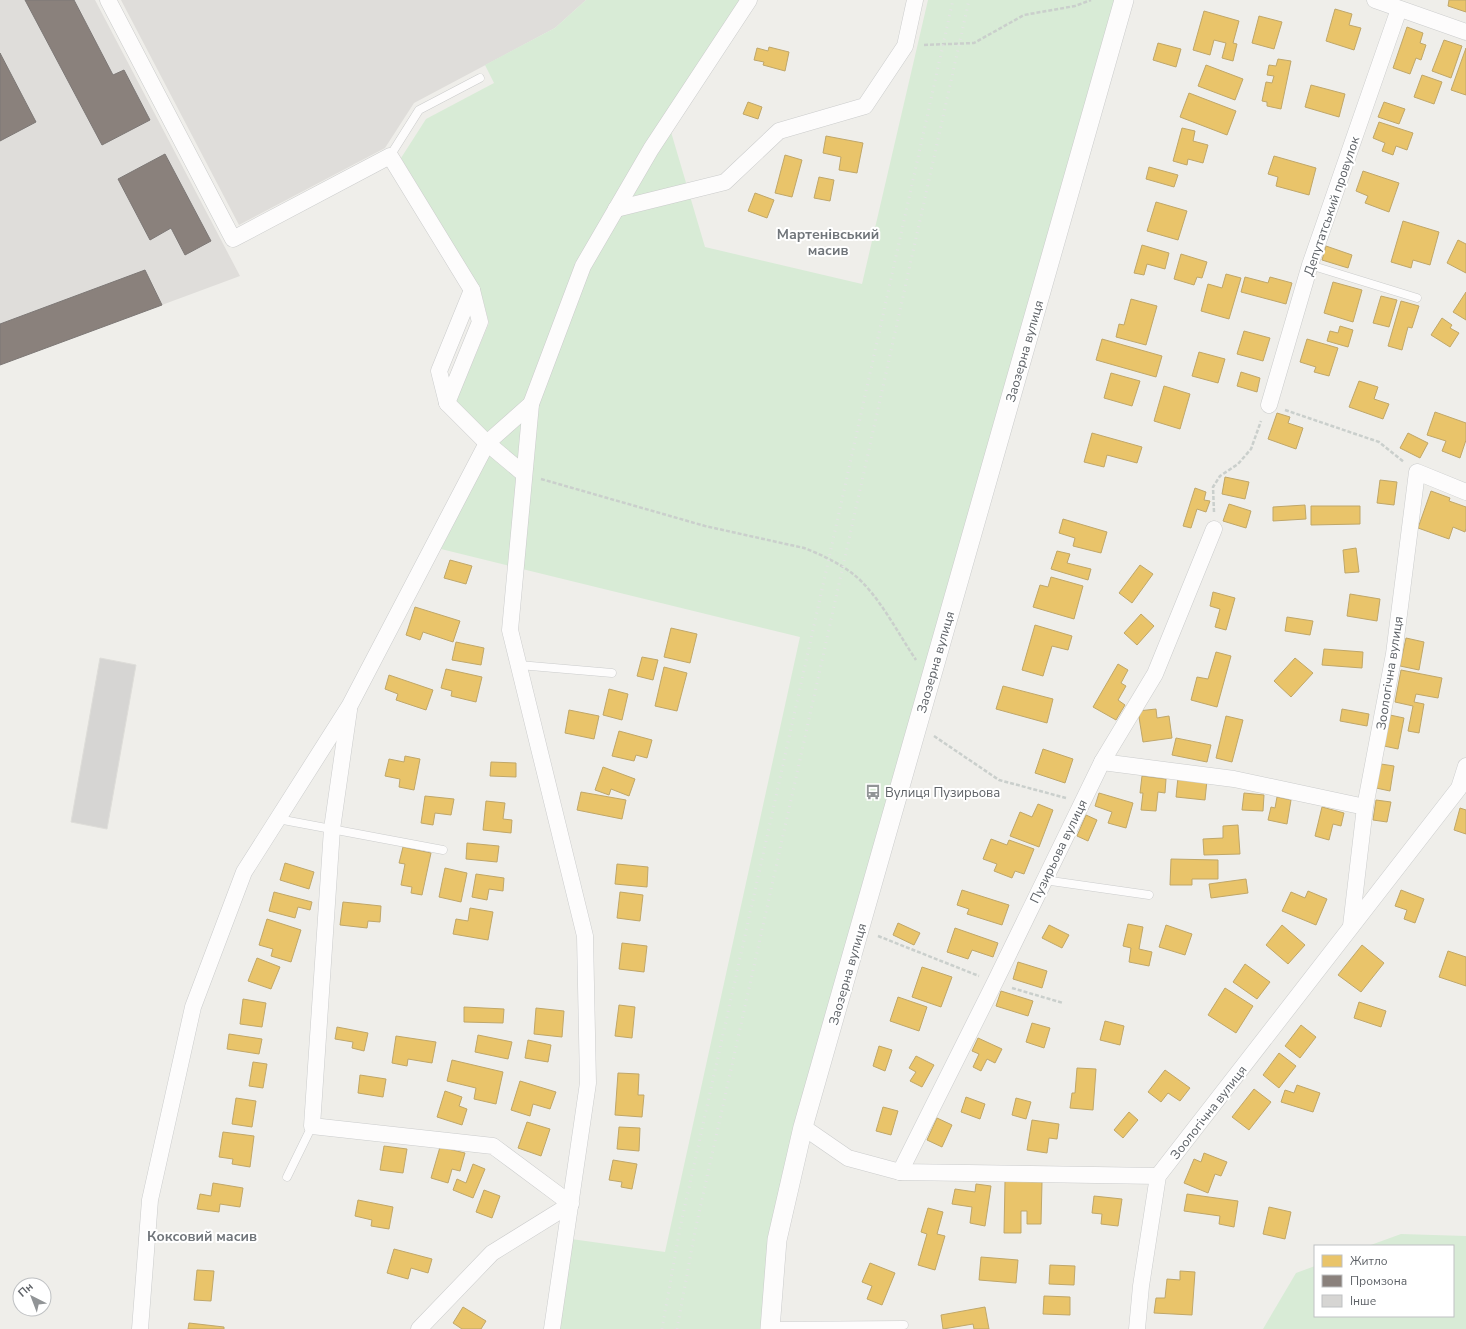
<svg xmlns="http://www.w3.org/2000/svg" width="1466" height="1329" viewBox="0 0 1466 1329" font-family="'Nunito Sans',sans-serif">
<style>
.industrial{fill:#dfddda}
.green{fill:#d8ebd6}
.homes{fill:#e9c46a;stroke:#c0a769}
.industry{fill:#8a817c;stroke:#7d7876}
.building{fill:#d6d5d3;stroke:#deddd9}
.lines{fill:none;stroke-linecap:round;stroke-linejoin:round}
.service-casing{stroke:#cbcccc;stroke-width:9}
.minor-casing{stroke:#cbcccc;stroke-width:17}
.tertiary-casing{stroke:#cbcccc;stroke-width:20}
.path{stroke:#cacfcc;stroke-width:2.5;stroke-dasharray:4 2;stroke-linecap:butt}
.service{stroke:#fdfcfc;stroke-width:8}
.minor{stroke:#fdfcfc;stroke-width:16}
.tertiary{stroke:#fdfcfc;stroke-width:19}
.rail{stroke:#e4e4e4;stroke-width:3;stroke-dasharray:1 5;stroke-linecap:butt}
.labels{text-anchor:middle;stroke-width:4;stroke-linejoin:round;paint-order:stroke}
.street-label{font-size:13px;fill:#5f6368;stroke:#fff}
.poi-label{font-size:13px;fill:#5f6368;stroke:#fff;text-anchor:start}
.neighbourhood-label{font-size:14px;font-weight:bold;fill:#70757a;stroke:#fff}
</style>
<rect width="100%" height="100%" fill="#efeeea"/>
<g class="industrial">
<path d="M0 0H95L240 276 0 365Z"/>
<path d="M121 0H586L555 28 414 103 385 148 239 225Z"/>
</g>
<g class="green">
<path d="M586 0H743L666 115 705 247 862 284 928 0H1124L803 1127 770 1329H558L571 1239 665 1252 800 637 441 549 495 443 455 404 489 323 480 289 401 158 426 119 494 83 485 65 555 28Z"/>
<path d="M1401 1234 1466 1236V1329H1263L1296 1273 1315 1266V1316H1453V1246H1368Z"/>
</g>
<g class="homes">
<path d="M1449 0H1466V12L1448 6Z"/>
<path d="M1335 9 1352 14 1349 25 1361 28 1354 50 1326 41Z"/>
<path d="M1204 11 1239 21 1233 43 1237 44 1233 61 1222 58 1226 43 1214 40 1210 55 1193 50Z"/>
<path d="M1259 16 1282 22 1274 49 1252 43Z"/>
<path d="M1407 27 1423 33 1420 43 1426 45 1421 60 1416 58 1410 74 1393 68Z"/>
<path d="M1444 40 1462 46 1451 78 1432 71Z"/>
<path d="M1158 43 1181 49 1176 67 1153 60Z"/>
<path d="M769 47 789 52 785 71 763 65 764 62 754 60 757 48 768 51Z"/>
<path d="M1466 48V95L1451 90Z"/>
<path d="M1278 59 1291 61 1281 109 1267 106V102L1262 101 1266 82 1272 83 1274 76 1267 75 1269 65 1276 66Z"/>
<path d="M1206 65 1243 79 1235 100 1198 86Z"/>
<path d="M1422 75 1442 82 1434 104 1414 97Z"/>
<path d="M1311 85 1345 94 1339 117 1305 107Z"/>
<path d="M1189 93 1236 111 1227 135 1180 117Z"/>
<path d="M748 102 762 107 758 119 743 114Z"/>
<path d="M1384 102 1405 109 1399 124 1378 117Z"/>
<path d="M1379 122 1413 133 1407 150 1396 146 1393 155 1382 151 1385 143 1373 138Z"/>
<path d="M1182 128 1195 131 1193 141 1208 145 1203 163 1188 159 1187 165 1173 161Z"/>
<path d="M826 136 863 143 857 173 839 170 841 157 823 153Z"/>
<path d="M785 155 802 160 792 197 775 193Z"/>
<path d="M1274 156 1316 168 1309 195 1276 186 1278 177 1268 174Z"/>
<path d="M1149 167 1178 175 1174 187 1146 179Z"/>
<path d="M1363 171 1399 183 1389 212 1365 203 1368 196 1356 191Z"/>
<path d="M819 177 834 180 830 201 814 198Z"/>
<path d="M755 193 774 200 767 218 748 211Z"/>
<path d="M1156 202 1187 211 1178 240 1147 231Z"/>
<path d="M1403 221 1439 232 1430 265 1413 260 1411 268 1391 262Z"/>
<path d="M1458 240 1466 244V273L1447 263Z"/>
<path d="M1142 245 1169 253 1165 269 1147 264 1144 275 1134 273Z"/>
<path d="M1326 246 1352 255 1348 268 1322 260Z"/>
<path d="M1181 254 1207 262 1202 278 1197 277 1194 285 1174 279Z"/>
<path d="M1226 274 1241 278 1229 319 1201 311 1208 284 1222 288Z"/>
<path d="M1245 277 1268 283 1270 277 1292 283 1286 304 1241 292Z"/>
<path d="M1333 282 1362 290 1353 322 1324 313Z"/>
<path d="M1466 292V320L1453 312Z"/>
<path d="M1381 296 1397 300 1389 327 1373 323Z"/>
<path d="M1131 299 1157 306 1146 345 1116 337 1119 324 1124 325Z"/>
<path d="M1401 301 1419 306 1412 328 1408 327 1402 350 1388 346Z"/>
<path d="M1442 318 1452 325 1450 328 1459 333 1450 347 1431 335Z"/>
<path d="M1340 326 1353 330 1348 347 1327 341 1330 331 1338 333Z"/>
<path d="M1244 331 1270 338 1263 361 1237 354Z"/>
<path d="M1102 339 1162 356 1156 377 1096 360Z"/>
<path d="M1307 339 1338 348 1329 376 1314 372 1316 367 1300 362Z"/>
<path d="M1199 352 1225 359 1218 383 1192 376Z"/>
<path d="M1241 372 1260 378 1257 392 1237 386Z"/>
<path d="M1111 373 1140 381 1132 406 1104 398Z"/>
<path d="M1359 381 1378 387 1374 399 1389 404 1383 419 1349 407Z"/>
<path d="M1164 386 1190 394 1180 429 1154 421Z"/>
<path d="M1435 412 1466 423V440L1460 458 1442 451 1446 441 1427 435Z"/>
<path d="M1277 413 1290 417 1288 423 1303 428 1296 449 1268 439Z"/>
<path d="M1092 433 1142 447 1137 463 1107 455 1104 467 1084 462Z"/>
<path d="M1408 433 1428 443 1420 458 1400 448Z"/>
<path d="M1225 477 1249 482 1245 499 1222 494Z"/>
<path d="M1380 480 1397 482 1394 505 1377 503Z"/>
<path d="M1195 488 1206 492 1204 500 1210 501 1206 512 1197 509 1191 528 1183 526Z"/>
<path d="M1431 491 1450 498 1449 501 1466 507V528L1465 532 1453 527 1449 539 1418 528Z"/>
<path d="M1229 504 1251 511 1246 528 1223 521Z"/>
<path d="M1305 505 1306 519 1273 521V507Z"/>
<path d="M1311 506H1360V524L1311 525Z"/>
<path d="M1063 519 1107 532 1101 553 1073 546 1075 538 1059 533Z"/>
<path d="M1356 548 1359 572 1345 573 1343 550Z"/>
<path d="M1057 551 1070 554 1067 563 1091 569 1088 580 1051 569Z"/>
<path d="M450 560 472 566 466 584 444 578Z"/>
<path d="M1140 565 1153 574 1132 603 1119 593Z"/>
<path d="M1051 577 1083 586 1074 619 1033 607 1040 585 1048 587Z"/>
<path d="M1213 592 1235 598 1226 630 1215 627 1220 609 1210 606Z"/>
<path d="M1350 594 1380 599 1377 621 1347 616Z"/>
<path d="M415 607 460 621 453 642 423 632 420 640 406 635Z"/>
<path d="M1141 614 1154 626 1137 645 1124 633Z"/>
<path d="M1287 617 1313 621 1310 635 1285 631Z"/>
<path d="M1035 625 1072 636 1068 650 1052 646 1043 676 1022 670Z"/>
<path d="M671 628 697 634 690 663 664 657Z"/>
<path d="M1406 638 1424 642 1419 670 1400 666Z"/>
<path d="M456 642 484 648 481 665 452 660Z"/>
<path d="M1324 649 1363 652 1362 668 1322 665Z"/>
<path d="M1216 652 1231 656 1217 707 1191 700 1197 677 1208 679Z"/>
<path d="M642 657 658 660 653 680 637 676Z"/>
<path d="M1295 658 1313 673 1291 697 1274 681Z"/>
<path d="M1118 664 1128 670 1121 683 1126 686 1118 700 1125 705 1116 720 1093 707Z"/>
<path d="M664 667 687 673 677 711 655 706Z"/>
<path d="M446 669 482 677 476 702 451 696 452 691 441 688Z"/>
<path d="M1401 670 1442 678 1438 698 1416 694 1414 702 1424 704 1419 733 1408 731 1413 706 1395 702Z"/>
<path d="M389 675 433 690 426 710 396 700 398 694 385 689Z"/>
<path d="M1003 686 1053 699 1047 723 996 709Z"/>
<path d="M609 689 628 694 622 720 603 715Z"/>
<path d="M1156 709 1157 718 1169 716 1172 738 1143 742 1138 711Z"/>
<path d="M1342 709 1369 714 1367 726 1340 721Z"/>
<path d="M569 710 599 716 594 739 565 733Z"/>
<path d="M1390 715 1404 718 1398 749 1384 746Z"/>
<path d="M1226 716 1243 720 1232 762 1216 758Z"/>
<path d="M619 731 652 740 647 758 636 755 634 761 612 756Z"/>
<path d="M1176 738 1211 745 1207 762 1172 755Z"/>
<path d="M1043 749 1073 759 1065 783 1035 773Z"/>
<path d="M405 756 420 759 414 790 399 787 400 779 385 776 389 759 404 762Z"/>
<path d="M491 762 516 763V777L490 776Z"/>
<path d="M1381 764 1394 766 1390 791 1376 788Z"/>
<path d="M603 767 635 779 629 796 611 789 609 795 595 790Z"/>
<path d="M1142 776 1166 779 1165 793 1158 792 1156 811 1141 810 1143 793H1140Z"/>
<path d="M1178 777 1207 780 1205 800 1176 797Z"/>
<path d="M581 792 626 800 622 819 577 810Z"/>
<path d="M1099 793 1133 803 1126 828 1108 823 1112 812 1095 806Z"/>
<path d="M1244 793 1264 795 1263 811 1242 810Z"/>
<path d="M425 796 454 799 451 815 435 813 433 825 421 823Z"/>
<path d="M1277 797 1291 800 1287 824 1268 820 1271 807 1275 808Z"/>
<path d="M1376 800 1391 802 1387 822 1373 820Z"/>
<path d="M486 801 505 803 503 819 512 820 511 833 483 830Z"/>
<path d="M1038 804 1053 810 1039 847 1010 836 1020 812 1032 817Z"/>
<path d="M1322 807 1344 813 1341 826 1333 824 1329 840 1315 836Z"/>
<path d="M1460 808 1466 810V834L1454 830Z"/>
<path d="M1086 815 1097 820 1088 841 1077 836Z"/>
<path d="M1238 825 1240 854 1204 855 1203 839 1223 838V826Z"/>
<path d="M991 839 1007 845 1009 840 1034 849 1024 874 1015 871 1012 878 994 871 997 864 983 859Z"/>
<path d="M467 843 499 846 497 862 466 859Z"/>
<path d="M403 847 431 853 422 895 411 893 412 887 401 885 405 864 399 863Z"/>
<path d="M1171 859 1218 860V879H1192V885H1170Z"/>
<path d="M285 863 314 872 309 889 280 880Z"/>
<path d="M617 864 648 867 647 887 615 884Z"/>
<path d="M445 868 467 873 461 902 439 897Z"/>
<path d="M476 874 504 878 503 891 489 889 487 900 472 897Z"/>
<path d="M1246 879 1248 893 1211 898 1209 884Z"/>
<path d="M962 890 1009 905 1002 925 967 914 969 909 957 905Z"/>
<path d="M1401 890 1424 899 1415 923 1404 919 1407 910 1395 906Z"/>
<path d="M1308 891 1327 899 1316 925 1282 911 1291 892 1305 898Z"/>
<path d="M274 892 312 902 310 910 298 907 295 918 269 911Z"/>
<path d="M620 892 643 895 640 921 617 918Z"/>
<path d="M343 902 381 906 380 922 368 921 367 928 340 925Z"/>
<path d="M470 908 493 912 488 940 453 934 456 919 468 921Z"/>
<path d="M267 919 301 930 291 962 271 956 273 949 259 945Z"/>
<path d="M898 923 920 933 914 945 893 935Z"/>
<path d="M1128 924 1143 927 1139 949 1152 952 1149 966 1129 962 1131 948 1123 946Z"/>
<path d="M1049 925 1069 935 1062 948 1042 938Z"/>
<path d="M1166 925 1192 934 1185 955 1159 947Z"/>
<path d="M1282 925 1305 945 1288 964 1266 945Z"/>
<path d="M955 928 998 943 993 957 972 950 968 959 947 952Z"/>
<path d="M622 943 647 946 644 972 619 969Z"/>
<path d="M1362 945 1384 963 1361 992 1338 975Z"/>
<path d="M1448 951 1466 957V986L1439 977Z"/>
<path d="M257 958 280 967 271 989 248 981Z"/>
<path d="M1018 962 1047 971 1042 988 1013 979Z"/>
<path d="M1245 964 1270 982 1257 999 1233 982Z"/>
<path d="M922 967 952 977 941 1007 912 997Z"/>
<path d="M1225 988 1253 1006 1236 1033 1208 1015Z"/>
<path d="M1001 991 1033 1001 1028 1016 996 1006Z"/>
<path d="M898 997 927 1007 919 1031 890 1021Z"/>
<path d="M243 999 266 1003 262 1027 240 1024Z"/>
<path d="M1359 1002 1386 1011 1381 1027 1354 1018Z"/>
<path d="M619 1005 635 1007 632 1038 615 1036Z"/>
<path d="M464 1007 504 1009 503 1023 464 1022Z"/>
<path d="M536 1008 564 1011 562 1037 534 1034Z"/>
<path d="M1105 1021 1124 1026 1120 1045 1100 1040Z"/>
<path d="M1032 1023 1050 1028 1044 1048 1026 1042Z"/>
<path d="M1301 1025 1316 1037 1300 1058 1285 1046Z"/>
<path d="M337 1027 368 1033 364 1051 352 1048 353 1042 335 1039Z"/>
<path d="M229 1034 262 1039 259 1054 227 1049Z"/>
<path d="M478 1035 512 1042 508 1059 475 1052Z"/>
<path d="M396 1036 436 1042 432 1063 408 1059 407 1066 392 1063Z"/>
<path d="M978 1038 1002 1049 995 1063 987 1059 981 1071 973 1067 979 1054 972 1051Z"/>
<path d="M528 1040 551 1045 548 1062 525 1058Z"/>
<path d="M879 1046 892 1050 885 1071 873 1066Z"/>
<path d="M1279 1053 1296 1066 1279 1088 1263 1075Z"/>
<path d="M916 1056 934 1065 922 1087 910 1081 916 1072 909 1068Z"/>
<path d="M452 1060 503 1072 496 1104 474 1099 476 1088 447 1081Z"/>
<path d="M253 1062 267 1064 263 1088 249 1086Z"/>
<path d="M1077 1068 1096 1069 1093 1110 1070 1108 1072 1093H1075Z"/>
<path d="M1165 1070 1190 1088 1180 1101 1168 1093 1161 1102 1148 1092Z"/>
<path d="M618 1073 639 1074 638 1095H644L642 1117 615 1115Z"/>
<path d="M360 1075 386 1079 383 1097 358 1093Z"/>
<path d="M520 1081 556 1092 550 1109 533 1104 530 1116 511 1110Z"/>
<path d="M1297 1085 1320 1093 1313 1112 1281 1102 1285 1090 1294 1093Z"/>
<path d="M1254 1089 1271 1102 1249 1130 1232 1117Z"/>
<path d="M445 1091 462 1097 459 1106 467 1109 462 1125 437 1117Z"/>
<path d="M966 1097 985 1104 980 1119 961 1112Z"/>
<path d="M236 1098 256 1101 252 1127 232 1124Z"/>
<path d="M1016 1098 1031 1102 1026 1119 1012 1115Z"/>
<path d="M883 1107 898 1111 891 1135 876 1131Z"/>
<path d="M1129 1112 1138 1120 1123 1138 1114 1130Z"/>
<path d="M937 1118 952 1125 942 1147 927 1140Z"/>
<path d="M1032 1120 1059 1124 1057 1139 1049 1138 1047 1153 1027 1150Z"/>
<path d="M527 1122 550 1129 541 1156 518 1148Z"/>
<path d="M619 1127 640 1128 639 1151 617 1149Z"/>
<path d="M223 1132 254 1136 250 1167 232 1164 233 1159 219 1157Z"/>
<path d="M384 1146 407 1149 403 1173 380 1170Z"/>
<path d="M440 1147 465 1153 460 1171 452 1169 448 1183 431 1178Z"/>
<path d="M1204 1153 1227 1162 1221 1176 1215 1174 1208 1193 1184 1183 1194 1159 1201 1162Z"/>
<path d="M613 1160 637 1164 632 1189 621 1187 622 1182 609 1180Z"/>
<path d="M473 1164 485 1169 473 1198 453 1190 457 1179 466 1183Z"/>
<path d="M1005 1181 1042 1182 1041 1224H1027V1211H1021V1233H1004Z"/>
<path d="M213 1183 243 1188 240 1207 220 1204 219 1212 197 1209 200 1194 211 1196Z"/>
<path d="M976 1184 991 1186 985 1226 970 1223 972 1207 952 1204 955 1189 975 1192Z"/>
<path d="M484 1190 500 1196 492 1218 476 1212Z"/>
<path d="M1187 1194 1238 1201 1234 1227 1219 1224 1220 1216 1184 1211Z"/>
<path d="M1094 1196 1122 1199 1118 1226 1101 1224 1102 1214 1092 1213Z"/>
<path d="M358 1200 393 1207 389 1229 371 1226 372 1220 355 1216Z"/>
<path d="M1269 1207 1291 1212 1285 1239 1263 1234Z"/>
<path d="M928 1208 943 1212 937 1234 945 1236 935 1270 918 1265 927 1234 921 1232Z"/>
<path d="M394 1249 432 1259 428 1273 411 1268 408 1279 387 1273Z"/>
<path d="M981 1257 1018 1260 1016 1283 979 1280Z"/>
<path d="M870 1263 895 1273 882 1305 867 1299 872 1286 862 1282Z"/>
<path d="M1050 1265 1075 1266 1074 1285 1049 1284Z"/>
<path d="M197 1270 214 1271 211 1301 194 1300Z"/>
<path d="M1180 1271 1195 1272 1192 1315 1154 1313 1156 1298H1165L1167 1279 1180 1280Z"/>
<path d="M1044 1296 1070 1297V1315L1043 1314Z"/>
<path d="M463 1307 486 1321 481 1329H462L453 1323Z"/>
<path d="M985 1307 989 1329H974L973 1324 943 1329 941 1315Z"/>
<path d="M189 1323 224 1327V1329H188Z"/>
</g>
<g class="industry">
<path d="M25 0H74L113 75 124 70 150 120 102 145Z"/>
<path d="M0 53 36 122 0 141Z"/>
<path d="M165 154 211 241 185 255 171 228 150 240 118 179Z"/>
<path d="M145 270 162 305 0 365V324Z"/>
</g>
<path class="building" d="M100 658 136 665 107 829 71 822Z"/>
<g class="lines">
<defs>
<g id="service">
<path d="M390 156 419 110 480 78"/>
<path d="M1310 265 1417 298"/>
<path d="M519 665 612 673"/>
<path d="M278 819 443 850"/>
<path d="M1044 880 1149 895"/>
<path d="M287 1177 312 1126"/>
<path d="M770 1326 904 1325"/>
</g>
<g id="minor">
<path d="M108 0 233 239 390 156 472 290 480 322 447 403"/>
<path d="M1375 0 1466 32"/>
<path d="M616 209 725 182 779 131 865 106 905 46 915 0"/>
<path d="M472 290 439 371 447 403 487 443 524 474"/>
<path d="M1269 405 1310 265 1399 9"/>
<path d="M349 710 332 829 312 1126 493 1146 571 1204 492 1253 419 1329"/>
<path d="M1102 762 1234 779 1365 807"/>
<path d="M1351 926 1365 807 1394 654 1417 472 1466 492"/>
<path d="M803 1127 848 1158 900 1172 1158 1176"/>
<path d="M900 1172 995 982 1102 762 1155 674 1214 529"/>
<path d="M140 1329 150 1200 193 1007 244 872 350 705 487 443 531 404"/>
<path d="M552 1329 588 1083 585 936 510 630 531 404 583 266 651 149 749 0"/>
<path d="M1137 1329 1141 1286 1158 1176 1459 788 1466 766"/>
</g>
<path id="tertiary" d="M770 1329 777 1240 803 1127 1124 0"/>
</defs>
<use href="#service" class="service-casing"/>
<use href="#minor" class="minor-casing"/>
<use href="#tertiary" class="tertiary-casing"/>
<g class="path">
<path d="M924 45 974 43 1024 15 1075 6 1091 0"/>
<path d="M1285 410 1379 442 1404 462"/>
<path d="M541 479 705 526 804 548C820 554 839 563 853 574 877 592 899 635 916 660"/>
<path d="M1214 512 1213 487 1220 476 1238 464 1251 449 1261 421"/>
<path d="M934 736 999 780 1066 798"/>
<path d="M878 936 979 976"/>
<path d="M1012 988 1063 1003"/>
</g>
<use href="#service" class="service"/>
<use href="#minor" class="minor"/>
<use href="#tertiary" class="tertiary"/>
<g class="rail">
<path d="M662 1329 680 1228 953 0"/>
<path d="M677 1329 695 1231 969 0"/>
</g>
</g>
<defs>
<symbol id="bus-bare" viewBox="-9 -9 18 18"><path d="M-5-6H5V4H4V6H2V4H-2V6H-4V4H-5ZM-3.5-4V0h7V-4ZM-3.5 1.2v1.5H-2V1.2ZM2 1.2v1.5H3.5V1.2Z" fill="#919496" stroke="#fff" stroke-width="2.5" paint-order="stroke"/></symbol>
</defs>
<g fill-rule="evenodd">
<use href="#bus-bare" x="862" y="781" width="22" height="22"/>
</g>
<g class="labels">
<g class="street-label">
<text transform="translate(1331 206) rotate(-71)" y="5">Депутатський провулок</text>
<text transform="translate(1024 351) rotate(-74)" y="5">Заозерна вулиця</text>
<text transform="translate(935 662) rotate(-74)" y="5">Заозерна вулиця</text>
<text transform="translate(1389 673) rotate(-81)" y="5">Зоологічна вулиця</text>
<text transform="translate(1058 851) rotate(-64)" y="5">Пузирьова вулиця</text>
<text transform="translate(847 974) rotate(-74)" y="5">Заозерна вулиця</text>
<text transform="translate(1208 1112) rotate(-52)" y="5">Зоологічна вулиця</text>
</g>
<g class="poi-label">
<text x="885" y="797">Вулиця Пузирьова</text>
</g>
<g class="neighbourhood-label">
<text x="828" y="239">Мартенівський<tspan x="828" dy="16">масив</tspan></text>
<text x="202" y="1241">Коксовий масив</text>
</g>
</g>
<rect x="1314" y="1245" width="140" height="72" fill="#ffffff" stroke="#bfc1c3"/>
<rect x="1322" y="1255" width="20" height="12" fill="#e9c46a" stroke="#bfc1c3"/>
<text x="1350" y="1265" font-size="12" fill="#5f6368">Житло</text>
<rect x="1322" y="1275" width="20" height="12" fill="#8a817c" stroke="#bfc1c3"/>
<text x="1350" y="1285" font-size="12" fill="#5f6368">Промзона</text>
<rect x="1322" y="1295" width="20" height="12" fill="#d6d5d3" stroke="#bfc1c3"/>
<text x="1350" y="1305" font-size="12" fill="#5f6368">Інше</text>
<g transform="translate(32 1297) rotate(318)"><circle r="19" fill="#ffffff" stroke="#bfc1c3"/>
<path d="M0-3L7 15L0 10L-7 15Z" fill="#919496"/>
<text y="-6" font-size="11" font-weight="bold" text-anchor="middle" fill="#5f6368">Пн</text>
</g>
</svg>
